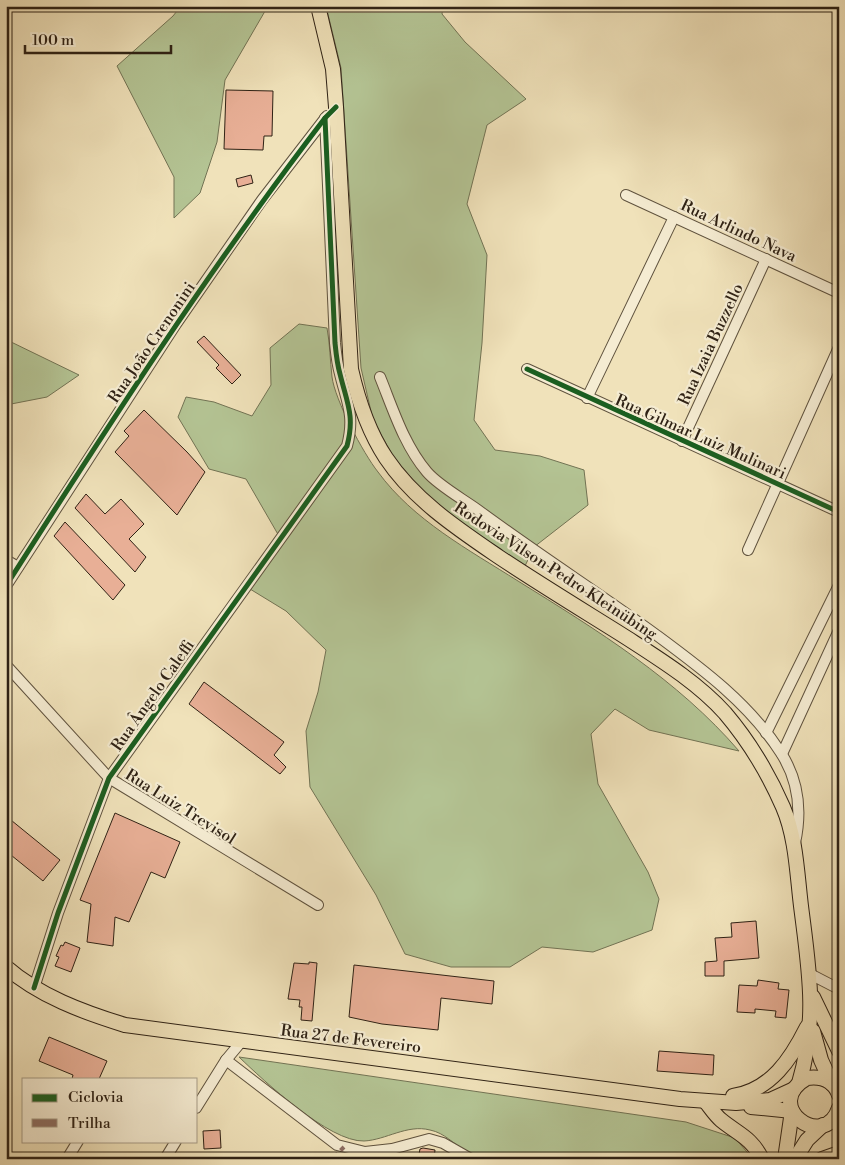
<svg xmlns="http://www.w3.org/2000/svg" width="845" height="1165" viewBox="0 0 845 1165" font-family="'Libre Bodoni',serif">
<style>
.green{fill:#b4c494;stroke:#727354}
.building{fill:#e8af96;stroke:#2f2215}
.lines{fill:none;stroke-linecap:round;stroke-linejoin:round}
.minor-casing{stroke:#5f523e;stroke-width:12}
.major-casing{stroke:#2f2215;stroke-width:16}
.minor{stroke:#f5ecd2;stroke-width:10}
.major{stroke:#f0e2ba;stroke-width:14}
.quiet{stroke:#8d6e63;stroke-width:4;stroke-dasharray:8 4;stroke-linecap:butt}
.cycleway-casing{stroke:#f5ecd2;stroke-width:8}
.cycleway{stroke:#1b5e20;stroke-width:5}
.labels{text-anchor:middle;stroke-width:4.5;stroke-linejoin:round;paint-order:stroke}
.street-label{font-size:16px;fill:#2f2215;stroke:#f5ecd2}
</style>
<rect width="100%" height="100%" fill="#f0e2ba"/>
<filter id="stains"><feTurbulence type="fractalNoise" baseFrequency=".004" numOctaves="4"/><feColorMatrix values="0 0 0 0 .2 0 0 0 0 .09 0 0 0 0 .02 0 0 0 .5 -.17"/></filter>
<radialGradient id="worn" r=".72"><stop offset=".6" stop-color="#630" stop-opacity="0"/><stop offset="1" stop-color="#630" stop-opacity=".3"/></radialGradient>
<g class="green">
<path d="M181 6H268L225 80 217 142 200 193 174 218V177L117 66 173 16Z"/>
<path d="M326 6H443L442 14 465 42 526 99 487 125 467 204 487 255 482 343 474 420 495 450 540 456 584 470 588 505 534 547 525 566 444 511 421 489 394 458 373 420 361 368 341 68Z"/>
<path d="M299 324 327 328C330 344 330 360 332 377 335 400 363 453 378 472 413 520 469 550 518 581 597 630 678 680 739 751L649 730 615 709 591 734 598 784 648 872 659 899 652 930 593 952 542 947 510 967H451L405 954 376 895 310 787 306 731 318 692 326 650 286 611 250 589 283 543 246 479 209 469 178 417 186 397 214 402 252 416 271 385 270 348Z"/>
<path d="M6 332 7 340 79 375 47 397 6 405Z"/>
<path d="M239 1057 686 1122 735 1138 753 1159H556L551 1154C523 1157 491 1165 466 1151 453 1144 445 1133 430 1130 407 1124 386 1140 364 1141 329 1142 264 1081 239 1057Z"/>
</g>
<g class="building">
<path d="M226 90 273 91 272 136H264L263 150 224 149Z"/>
<path d="M251 175 253 183 238 187 236 179Z"/>
<path d="M204 336 241 375 232 384 216 368 219 365 197 342Z"/>
<path d="M144 410 187 452 205 472 177 515 115 452 129 436 124 431Z"/>
<path d="M86 494 105 514 121 499 144 524 129 539 146 557 135 572 75 508Z"/>
<path d="M65 522 125 585 113 600 54 536Z"/>
<path d="M204 682 284 742 274 755 286 767 280 774 189 704Z"/>
<path d="M115 813 180 842 165 878 151 872 129 922 115 917 113 946 87 942 91 904 80 900Z"/>
<path d="M6 816 60 860 43 881 6 851Z"/>
<path d="M756 921 759 958 724 961V976H705V962L717 961 715 938 732 937 731 923Z"/>
<path d="M65 942 80 948 71 972 55 966 59 957 56 956 61 945 63 946Z"/>
<path d="M309 962 317 963 312 1021 301 1020 302 1007H299L300 1000 288 999 294 963 309 964Z"/>
<path d="M354 965 494 981 492 1004 441 998 438 1030 382 1024 349 1017Z"/>
<path d="M758 980 779 983 778 989 789 990 786 1018 775 1017 776 1011 755 1009V1013L737 1012 739 985 757 986Z"/>
<path d="M49 1037 107 1061 99 1079H72L73 1075 39 1061Z"/>
<path d="M659 1051 714 1055 713 1075 657 1071Z"/>
<path d="M220 1130 221 1148 204 1149 203 1131Z"/>
<path d="M423 1148 435 1150 434 1159H418L420 1149Z"/>
</g>
<g class="lines">
<defs>
<g id="minor">
<path d="M626 195 839 293"/>
<path d="M527 369 839 512"/>
<path d="M380 377C393 409 404 445 427 472 439 486 463 499 478 510 536 553 597 592 655 634 701 668 749 703 781 753 799 781 802 811 795 843"/>
<path d="M587 398 674 217"/>
<path d="M682 441 766 259"/>
<path d="M748 550 839 347"/>
<path d="M6 560 18 567"/>
<path d="M6 586 176 324 262 200 327 116"/>
<path d="M6 665 109 778 318 905"/>
<path d="M766 733 839 585"/>
<path d="M782 754 839 630"/>
<path d="M810 974 839 989"/>
<path d="M34 988 58 913 109 778 347 446C355 416 347 403 340 374 337 364 336 353 335 343L325 118"/>
<path d="M226 1060 337 1145 365 1152 392 1149 429 1139 443 1143 471 1159"/>
<path d="M196 1108 226 1060 241 1042"/>
<path d="M67 1159 78 1141"/>
<path d="M165 1159 176 1141"/>
</g>
<g id="major">
<path d="M318 6 333 69 336 107 351 369C358 400 368 431 386 458 414 500 458 529 499 557 541 585 584 611 627 638 661 660 698 683 725 713 748 740 769 775 783 807 796 837 797 873 801 906 809 970 818 1019 799 1083"/>
<path d="M6 967C39 996 83 1012 125 1025L680 1099 736 1103 770 1100 794 1089"/>
<path d="M813 997 839 1051"/>
<path d="M813 1031 821 1060 832 1084"/>
<path d="M839 1095C834 1080 821 1076 807 1078 760 1105 824 1153 839 1108"/>
<path d="M733 1096C771 1090 791 1059 807 1027"/>
<path d="M705 1101C710 1107 715 1115 721 1120 738 1134 751 1137 762 1159"/>
<path d="M751 1107 792 1111"/>
<path d="M785 1159 792 1111"/>
<path d="M795 1159 807 1140 823 1125"/>
<path d="M822 1159 839 1153"/>
</g>
</defs>
<use href="#minor" class="minor-casing"/>
<use href="#major" class="major-casing"/>
<use href="#minor" class="minor"/>
<use href="#major" class="major"/>
<path class="quiet" d="M332 1159 344 1147"/>
<defs>
<g id="cycleway">
<path d="M527 369 839 512"/>
<path d="M6 586C107 427 210 268 325 118L336 107"/>
<path d="M34 988 58 913 109 778 347 446C355 416 347 403 340 374 337 364 336 353 335 343L325 118"/>
</g>
</defs>
<use href="#cycleway" class="cycleway-casing"/>
<use href="#cycleway" class="cycleway"/>
</g>
<g class="labels">
<g class="street-label">
<text transform="translate(739 230) rotate(25)" y="6">Rua Arlindo Nava</text>
<text transform="translate(151 342) rotate(-56)" y="6">Rua João Crenonini</text>
<text transform="translate(710 344) rotate(-65)" y="6">Rua Izaia Buzzello</text>
<text transform="translate(701 436) rotate(24)" y="6">Rua Gilmar Luiz Mulinari</text>
<text transform="translate(556 570) rotate(33)" y="6">Rodovia Vilson Pedro Kleinübing</text>
<text transform="translate(152 695) rotate(-55)" y="6">Rua Ângelo Caleffi</text>
<text transform="translate(181 806) rotate(32)" y="6">Rua Luiz Trevisol</text>
<text transform="translate(351 1038) rotate(7)" y="6">Rua 27 de Fevereiro</text>
</g>
</g>
<rect width="845" height="1165" fill="none" stroke="#f0e2ba" stroke-width="25"/>
<rect x="8" y="8" width="830" height="1150" fill="none" stroke="#2f2215" stroke-width="2.5"/>
<rect x="12" y="12" width="820" height="1140" fill="none" stroke="#2f2215"/>
<rect x="22" y="1078" width="175" height="65" fill="#f5ecd2" stroke="#a69b86"/>
<rect x="32" y="1094" width="25" height="8" fill="#1b5e20" stroke="#a69b86"/>
<text x="68" y="1102" font-size="15" fill="#2f2215">Ciclovia</text>
<rect x="32" y="1119" width="25" height="8" fill="#8d6e63" stroke="#a69b86"/>
<text x="68" y="1128" font-size="15" fill="#2f2215">Trilha</text>
<path d="M25 45v8h146v-8" fill="none" stroke="#2f2215" stroke-width="2.5"/>
<text x="32" y="45" font-size="15" fill="#2f2215" stroke="#f5ecd2" stroke-width="4" paint-order="stroke">100 m</text>
<rect width="100%" height="100%" filter="url(#stains)"/>
<rect width="100%" height="100%" fill="url(#worn)"/>
</svg>
